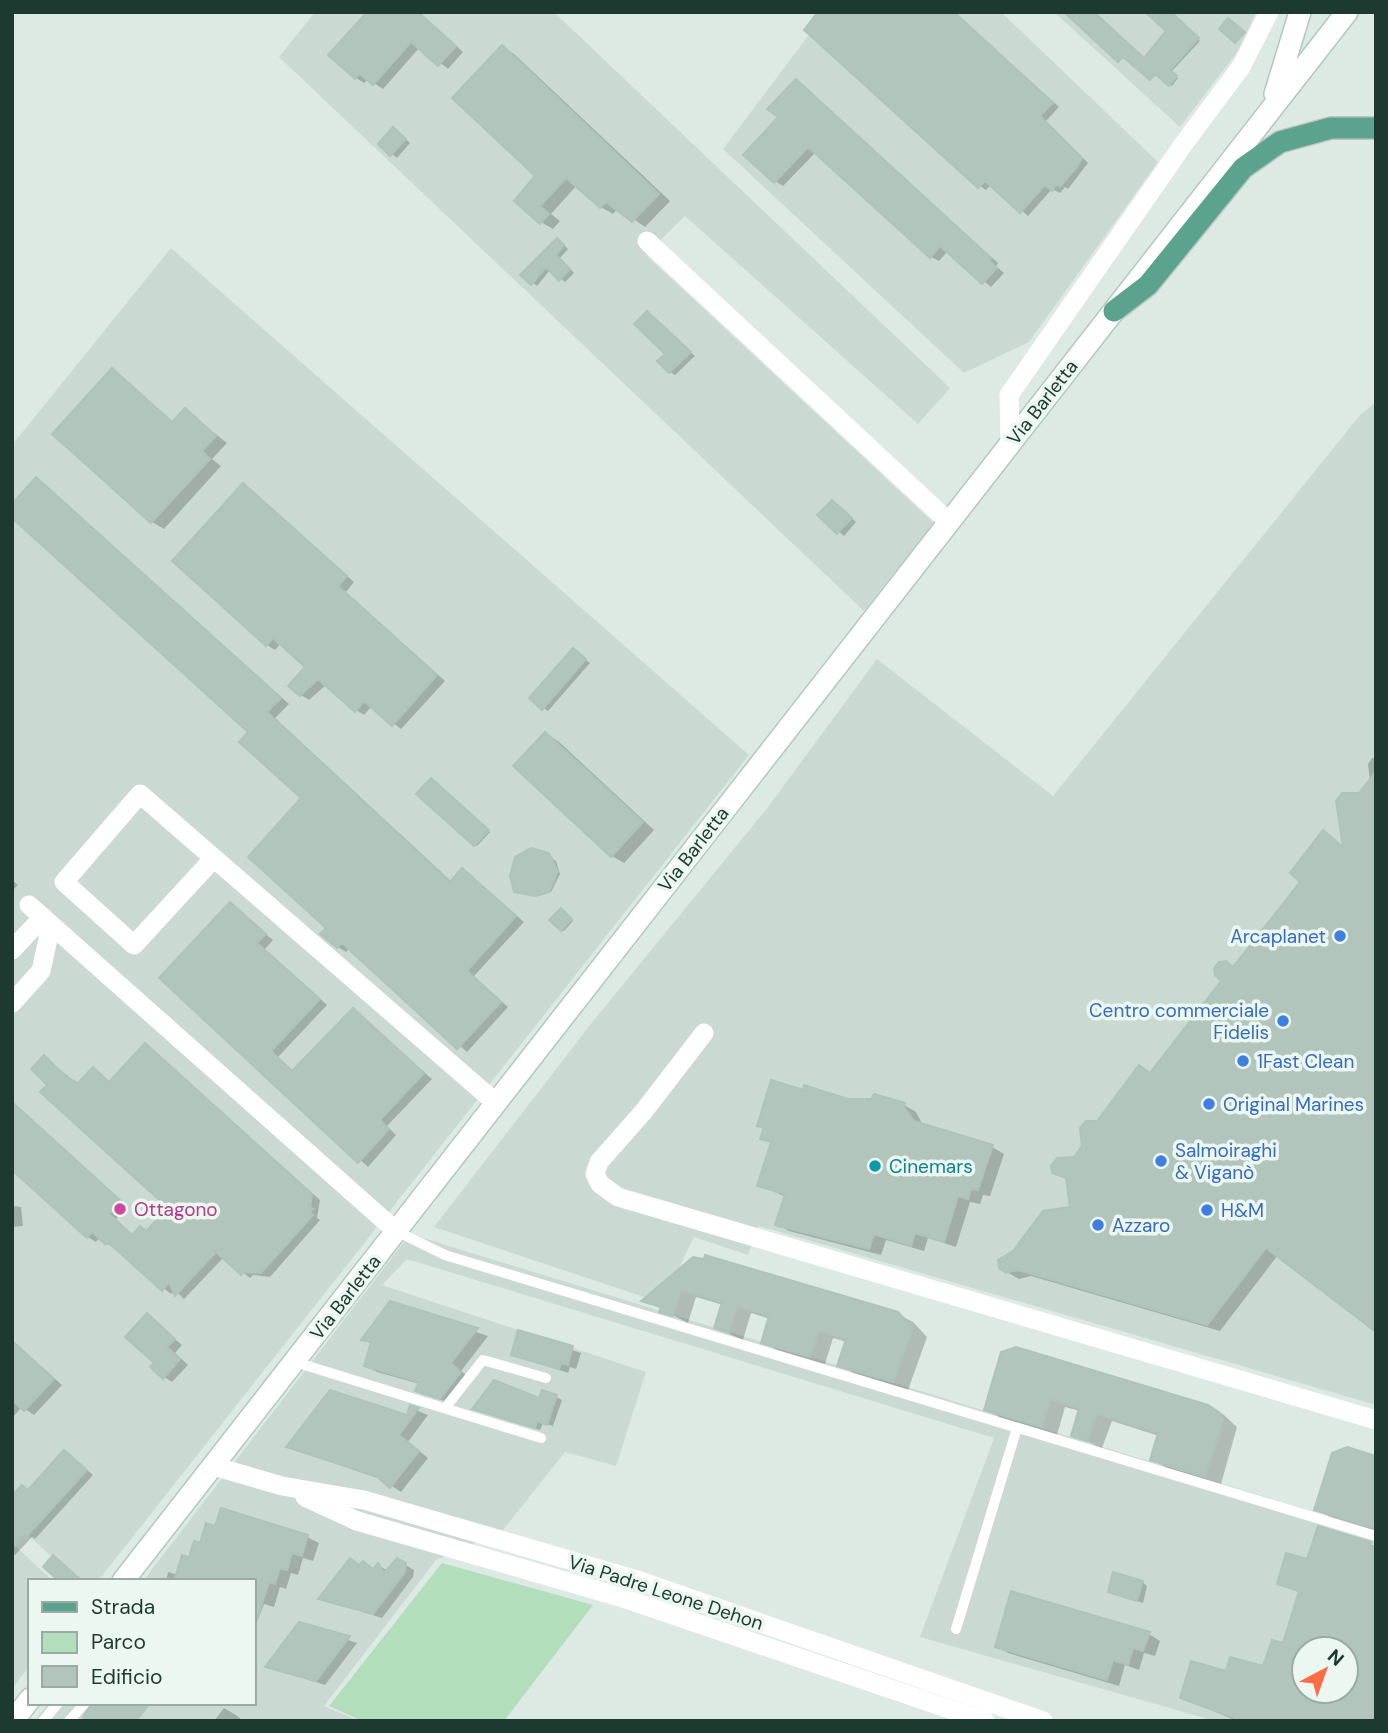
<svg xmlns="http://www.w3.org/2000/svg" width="1388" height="1733" viewBox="0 0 1388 1733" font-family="'DM Sans',sans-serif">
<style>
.built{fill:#cadad2;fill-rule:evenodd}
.green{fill:#b2debc}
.shadow{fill:#0003;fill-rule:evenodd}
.building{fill:#b1c5bc;stroke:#aec4ba;stroke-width:2;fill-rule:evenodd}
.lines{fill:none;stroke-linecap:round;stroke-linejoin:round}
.secondary-casing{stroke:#aecabf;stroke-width:24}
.primary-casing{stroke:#bbc4c1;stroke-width:24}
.service{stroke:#fff;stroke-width:10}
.minor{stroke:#fff;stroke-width:19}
.secondary{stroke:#fff;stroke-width:21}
.primary{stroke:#5ca38e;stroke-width:21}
.shop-dot{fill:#3f7fe0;stroke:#ecf7f1;stroke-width:2.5}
.culture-dot{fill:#0f9aa8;stroke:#ecf7f1;stroke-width:2.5}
.hotel-dot{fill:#d1479c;stroke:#ecf7f1;stroke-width:2.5}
.labels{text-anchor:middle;stroke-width:7;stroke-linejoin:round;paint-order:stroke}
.street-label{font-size:19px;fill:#1d3a31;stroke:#ecf7f1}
.shop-label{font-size:19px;fill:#366cbe;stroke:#ecf7f1;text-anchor:start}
.culture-label{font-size:19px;fill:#0d838f;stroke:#ecf7f1;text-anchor:start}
.hotel-label{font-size:19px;fill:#b23c85;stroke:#ecf7f1;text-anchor:start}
</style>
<rect width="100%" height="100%" fill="#dceae3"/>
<g class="built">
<path d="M315 12H554L950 388 918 424 685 216 646 255 934 523 864 611 279 57Z"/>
<path d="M826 12H1001L1158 162 1029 342 964 373 723 149Z"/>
<path d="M1054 12H1256L1238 51 1180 127Z"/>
<path d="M171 248 749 755 98 1581H79L12 1521V445Z"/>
<path d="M1376 402V1405L759 1226 748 1255 694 1237 662 1303 434 1227 590 1025 768 807 877 659 1053 796 1360 415Z"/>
<path d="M410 1234 1376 1531V1721H1215L920 1637 994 1438 407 1259 382 1285 646 1372 616 1466 565 1452 503 1530 436 1560 324 1706 359 1721H35L48 1703H254V1581H143ZM1304 1649H1346V1691H1304Z"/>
<path d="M12 1543 53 1581H30V1665L12 1689Z"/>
</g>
<path class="green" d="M442 1563 593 1605 504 1721H362L329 1706Z"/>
<g class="shadow">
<path d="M369 12H419L463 52 448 69 420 47 383 89 368 79 364 83 356 78Z"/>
<path d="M954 12 1059 107 1046 121 1088 163 1068 189 1065 187 1060 193 1052 189 1028 216 992 184 986 190 980 186Z"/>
<path d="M1066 12 1144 60 1169 31 1170 13 1200 41 1171 72 1178 78 1172 86 1158 75 1151 78 1126 57 1119 60Z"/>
<path d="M502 47 514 54 670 201 645 227 618 208 613 214 601 207 577 185 551 214 560 221 553 229 541 222 538 176Z"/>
<path d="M796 81 998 263 996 266 1004 273 991 287 948 251 939 261 931 257 816 152 783 186 775 181Z"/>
<path d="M399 133 410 143 397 158 380 144Z"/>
<path d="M562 243 568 249 560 258 574 273 565 282 550 270 537 286 523 275Z"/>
<path d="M647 313 695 356 675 375 670 372 668 354Z"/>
<path d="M112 371 174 423 185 410 227 443 212 459 221 466 164 529 152 522Z"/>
<path d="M37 479 289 704 275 718 452 882 471 876 524 922 474 976 508 1007 467 1052 350 948 346 952 338 947 328 928 303 798Z"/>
<path d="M243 486 354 582 346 592 445 681 401 729 372 706 364 715 356 710 327 684 309 700 301 695 307 667 281 643 275 650 267 645Z"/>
<path d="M837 505 856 522 844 536 820 515Z"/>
<path d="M578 653 590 663 548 711 543 708Z"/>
<path d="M546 734 558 741 654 830 624 863 612 856Z"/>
<path d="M1372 758H1376V1330L1278 1255 1220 1331 1031 1276 1019 1279 1007 1272 1072 1209 1068 1180 1054 1172 1075 1159 1097 1123 1151 1074 1302 882 1323 833 1345 848 1360 794 1370 781 1368 764Z"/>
<path d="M433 781 490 832 477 846 419 794Z"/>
<path d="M537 849 556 861 560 874 551 892 539 896 518 893 512 869 521 853Z"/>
<path d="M12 880 18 885 12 891Z"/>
<path d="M230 905 273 940 265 949 327 1005 278 1057 294 1072 353 1010 432 1079 387 1126 396 1135 368 1167 162 978Z"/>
<path d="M563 911 573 921 564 931 562 930Z"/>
<path d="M145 1045 320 1200 317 1218 320 1220 270 1277 253 1275 250 1278 224 1257 184 1299 175 1290 171 1294 100 1237 96 1242 88 1237 12 1153V1101L128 1207 116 1219 134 1236 148 1232 170 1208 50 1085 44 1057 79 1085 93 1069 111 1082Z"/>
<path d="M804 1092 848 1101 904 1105 916 1112 923 1125 992 1147 1004 1154 990 1196 983 1195 980 1204 970 1202 956 1247 928 1238 924 1251 886 1240 881 1255 789 1231 777 1224 786 1197 759 1185 772 1143 762 1138Z"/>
<path d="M12 1206 21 1207 23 1226 12 1227Z"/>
<path d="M693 1259 897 1314 913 1322 927 1337 908 1390 854 1373 840 1365 847 1342 833 1338 825 1364 777 1350 763 1342 770 1319 751 1313 743 1340 716 1328 723 1305 696 1297 688 1323 644 1300Z"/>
<path d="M391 1303 488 1336 461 1371 471 1379 452 1404 417 1391 420 1384 377 1372 366 1366 372 1344 364 1340Z"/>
<path d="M147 1316 182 1345 175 1353 188 1365 172 1382 164 1377 156 1363Z"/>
<path d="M519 1332 581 1353 576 1369 570 1367 568 1373 513 1354Z"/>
<path d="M12 1340 62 1385 34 1415 22 1407 12 1418Z"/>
<path d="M1016 1349 1208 1406 1224 1415 1237 1427 1221 1484 1167 1468 1152 1459 1159 1436 1112 1421 1102 1448 1073 1435 1080 1411 1065 1407 1057 1435 1001 1418 986 1409Z"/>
<path d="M556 1397 562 1400 553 1426 543 1423 540 1430 479 1411Z"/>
<path d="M411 1408 428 1415 408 1442 428 1458 401 1492 383 1480 288 1447 408 1417Z"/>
<path d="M65 1452 93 1475 35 1539 32 1537 15 1555 12 1554V1498L29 1491Z"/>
<path d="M1376 1458V1531L1334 1519 1316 1509Z"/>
<path d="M307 1537 319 1543 313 1561 303 1558 298 1575 291 1573 286 1589 280 1587 274 1607 264 1604 254 1629V1581H166L168 1572 178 1575 190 1560Z"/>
<path d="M1370 1544 1376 1547V1721H1237L1182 1698 1227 1674 1264 1669 1284 1645 1300 1593 1279 1583 1309 1562ZM1304 1649H1346V1691H1304Z"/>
<path d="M397 1560 414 1570 413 1577 382 1618 321 1599 363 1563 374 1570 378 1565 388 1571Z"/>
<path d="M1142 1582 1147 1586 1143 1603 1110 1592Z"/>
<path d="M300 1624 357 1643 325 1685 268 1667Z"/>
<path d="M1149 1634 1160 1641 1155 1656 1144 1653 1139 1670 1125 1665 1119 1686 1008 1653 997 1646Z"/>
<path d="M224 1708 236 1715 243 1721H214Z"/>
</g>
<g class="building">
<path d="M367 12H418L456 46 438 66 411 42 373 85 360 74 355 79 328 55Z"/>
<path d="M818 12H954L1053 103 1040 116 1082 158 1077 167 1060 187 1057 184 1052 191 1045 185 1020 213 985 181 978 188 804 30Z"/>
<path d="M1064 12H1094L1144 58 1166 31 1145 12H1171L1199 38 1170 70 1177 76 1169 86 1155 74 1150 80 1123 57 1118 62Z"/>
<path d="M1228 18 1245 32 1235 43 1219 29Z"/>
<path d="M502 45 659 194 632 222 606 202 600 208 566 178 540 206 549 214 540 224 514 201 535 176 452 98Z"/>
<path d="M796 79 991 258 989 260 997 268 982 284 940 246 930 258 808 147 774 183 743 155 778 117 767 109Z"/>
<path d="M393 127 406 139 390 156 378 144Z"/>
<path d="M557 238 564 245 556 255 570 269 559 281 546 267 531 285 520 275Z"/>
<path d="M647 311 691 352 669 373 657 361 665 354 634 324Z"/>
<path d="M112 368 172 422 185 408 216 436 202 451 210 459 151 523 52 434Z"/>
<path d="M36 477 281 698 267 712 450 882 462 868 516 916 467 971 501 1002 457 1049 342 943 337 948 320 934 326 928 248 857 301 798 239 742 248 732 12 518V504Z"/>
<path d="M243 483 347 576 338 586 437 675 392 726 364 701 355 712 318 679 300 696 288 686 305 667 273 638 266 646 172 561Z"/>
<path d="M832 500 852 518 837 534 817 515Z"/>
<path d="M573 648 586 659 542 710 529 698Z"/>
<path d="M545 732 643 822 611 857 513 766Z"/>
<path d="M1376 771V1332L1266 1248 1207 1325 1018 1270 1006 1273 999 1268 998 1260 1013 1251 1043 1211 1070 1207 1066 1178 1052 1173 1051 1166 1057 1158 1074 1157 1082 1146 1080 1128 1086 1121H1097L1139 1065 1150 1073 1221 981 1215 975 1214 968 1219 962 1226 961 1233 967 1300 882 1290 873 1323 830 1343 847 1336 801 1342 793H1359Z"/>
<path d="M431 778 489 830 474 846 416 794Z"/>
<path d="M531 848 549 853 558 871 549 892 535 896 514 892 510 876 515 857Z"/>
<path d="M230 902 266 934 257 943 320 999 271 1051 292 1071 353 1008 424 1073 380 1120 389 1129 358 1163 159 978Z"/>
<path d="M561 908 572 919 561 931 549 920Z"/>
<path d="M145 1043 312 1194 310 1207 313 1209 310 1212 313 1215 261 1273 244 1272 241 1275 216 1252 175 1296 169 1282 162 1291 110 1244H105L92 1232 87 1238 12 1170V1102L121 1201 109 1214 132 1235 140 1226 146 1231 168 1208 40 1092 47 1085 31 1069 44 1055 66 1077 78 1083 93 1067 109 1082Z"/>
<path d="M771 1080 803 1090 804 1085 848 1099H871L874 1094 905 1103 904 1107 914 1121 993 1145 978 1190 971 1189 968 1199 958 1196 944 1242 915 1233 911 1246 874 1234 869 1249 775 1225 785 1194 757 1186 771 1142 760 1139 764 1128 757 1126Z"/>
<path d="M705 1255 898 1312 913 1328 893 1382 837 1366 846 1339 818 1331 810 1357 761 1343 769 1316 737 1306 729 1333 714 1328 722 1302 681 1290 673 1316 659 1312 661 1307 641 1301 693 1257 704 1259Z"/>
<path d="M390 1301 478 1328 451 1363 461 1372 440 1399 415 1391 419 1382 364 1366 371 1342 361 1340Z"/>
<path d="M147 1313 175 1339 167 1347 180 1359 163 1379 150 1367 154 1363 125 1337Z"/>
<path d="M518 1330 573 1346 568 1365 561 1363 559 1369 511 1355Z"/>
<path d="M12 1341 54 1379 24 1411 12 1400Z"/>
<path d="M1016 1347 1208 1405 1220 1413 1223 1420 1205 1477 1150 1460 1158 1433 1097 1414 1087 1441 1071 1436 1079 1408 1050 1399 1042 1427 984 1410 1001 1352Z"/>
<path d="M494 1380 539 1398 542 1390 557 1395 547 1425 537 1421 535 1428 472 1409Z"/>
<path d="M330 1390 407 1415 410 1405 419 1408 399 1435 419 1451 390 1488 376 1476 286 1447Z"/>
<path d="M1347 1447 1376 1456 1375 1528 1314 1510 1332 1453Z"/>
<path d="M64 1450 87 1470 27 1536 24 1534 12 1548V1495L22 1485 28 1490Z"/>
<path d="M221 1508 308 1535 302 1556 292 1553 287 1570 280 1568 275 1584 269 1582 257 1619H254V1581H174L182 1555 189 1557 194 1541 200 1543 206 1523 215 1526Z"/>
<path d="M1318 1526 1371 1542 1369 1546 1376 1548V1721H1243L1180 1698 1191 1661 1226 1671 1230 1657 1263 1666 1272 1640 1283 1643 1299 1591 1277 1584 1286 1553 1307 1559ZM1304 1649H1346V1691H1304Z"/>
<path d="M53 1555 82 1581H59L43 1567Z"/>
<path d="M350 1558 359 1565 363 1561 373 1569 378 1563 384 1573 397 1558 406 1563 405 1572 373 1614 318 1599Z"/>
<path d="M1113 1572 1143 1581 1137 1601 1108 1592Z"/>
<path d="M1011 1591 1150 1632 1143 1651 1133 1648 1128 1665 1113 1660 1107 1680 995 1647Z"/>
<path d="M299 1622 350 1636 316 1681 265 1667Z"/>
<path d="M92 1703H150L136 1721H88L83 1717Z"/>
</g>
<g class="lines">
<defs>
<g id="secondary">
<path d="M1275 94 1300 12"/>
<path d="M123 1581 1347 12"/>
<path d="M13 1721 30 1699"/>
</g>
<path id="primary" d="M1114 311 1148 285 1243 168 1280 142 1331 128H1376"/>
</defs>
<use href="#secondary" class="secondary-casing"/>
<use href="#primary" class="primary-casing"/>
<g class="service">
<path d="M396 1231 445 1255 1376 1536"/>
<path d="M295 1362 541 1438"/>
<path d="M445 1408 483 1360 546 1378"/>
<path d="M956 1629 1017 1428"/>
<path d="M43 1721 58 1703"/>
<path d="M69 1721 85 1703"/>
</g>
<g class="minor">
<path d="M647 241 949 522"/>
<path d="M1010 442 1009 395 1185 142 1241 67 1269 12"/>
<path d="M214 858 134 945 64 882 140 794 496 1103"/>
<path d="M29 905 396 1231"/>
<path d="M12 950 43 917"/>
<path d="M12 1003 41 971 51 925"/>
<path d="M704 1033 644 1111 599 1162 595 1174 600 1184 618 1197 1376 1420"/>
<path d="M213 1466 282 1486 364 1500 634 1579 1043 1721"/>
<path d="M305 1497 357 1521 620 1597 985 1721"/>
</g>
<use href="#secondary" class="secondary"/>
<use href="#primary" class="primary"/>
</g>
<g class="shop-dot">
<circle cx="1340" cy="936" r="7"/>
<circle cx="1283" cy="1021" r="7"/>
<circle cx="1243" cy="1061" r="7"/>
<circle cx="1209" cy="1104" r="7"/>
<circle cx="1161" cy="1161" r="7"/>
<circle cx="1207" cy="1210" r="7"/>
<circle cx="1098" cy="1225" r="7"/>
</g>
<circle class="culture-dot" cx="875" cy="1166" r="7"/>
<circle class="hotel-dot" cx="120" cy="1209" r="7"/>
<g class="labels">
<g class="street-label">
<text transform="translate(1042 402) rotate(-52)" y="7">Via Barletta</text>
<text transform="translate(693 849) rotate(-52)" y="7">Via Barletta</text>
<text transform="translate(345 1297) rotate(-52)" y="7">Via Barletta</text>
<text transform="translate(666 1592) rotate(18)" y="7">Via Padre Leone Dehon</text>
</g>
<g class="shop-label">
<text x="1326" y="943" text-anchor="end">Arcaplanet</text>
<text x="1269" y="1017" text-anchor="end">Centro commerciale<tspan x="1269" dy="22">Fidelis</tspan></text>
<text x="1257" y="1068">1Fast Clean</text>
<text x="1223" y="1111">Original Marines</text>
<text x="1175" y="1157">Salmoiraghi<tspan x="1175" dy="22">&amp; Viganò</tspan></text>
<text x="1221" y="1217">H&amp;M</text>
<text x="1112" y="1232">Azzaro</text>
</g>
<g class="culture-label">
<text x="889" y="1173">Cinemars</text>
</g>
<g class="hotel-label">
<text x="134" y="1216">Ottagono</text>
</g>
</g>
<rect width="1388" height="1733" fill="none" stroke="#1d3a31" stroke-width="28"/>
<rect x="28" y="1579" width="228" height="126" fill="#ecf7f1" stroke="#99aba4" stroke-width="2"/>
<rect x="42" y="1602" width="35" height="10" fill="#5ca38e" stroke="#99aba4" stroke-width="2"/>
<text x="91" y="1614" font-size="21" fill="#1d3a31">Strada</text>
<rect x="42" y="1632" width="35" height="21" fill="#b2debc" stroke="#99aba4" stroke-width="2"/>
<text x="91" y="1649" font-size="21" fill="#1d3a31">Parco</text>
<rect x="42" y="1666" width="35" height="21" fill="#b1c5bc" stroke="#99aba4" stroke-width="2"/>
<text x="91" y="1684" font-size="21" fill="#1d3a31">Edificio</text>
<g transform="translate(1325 1670) rotate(41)"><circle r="33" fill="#ecf7f1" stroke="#99aba4" stroke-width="2"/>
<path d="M0-5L12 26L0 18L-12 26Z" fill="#fe6c46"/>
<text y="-10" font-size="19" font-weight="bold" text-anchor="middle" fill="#1d3a31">N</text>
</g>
</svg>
